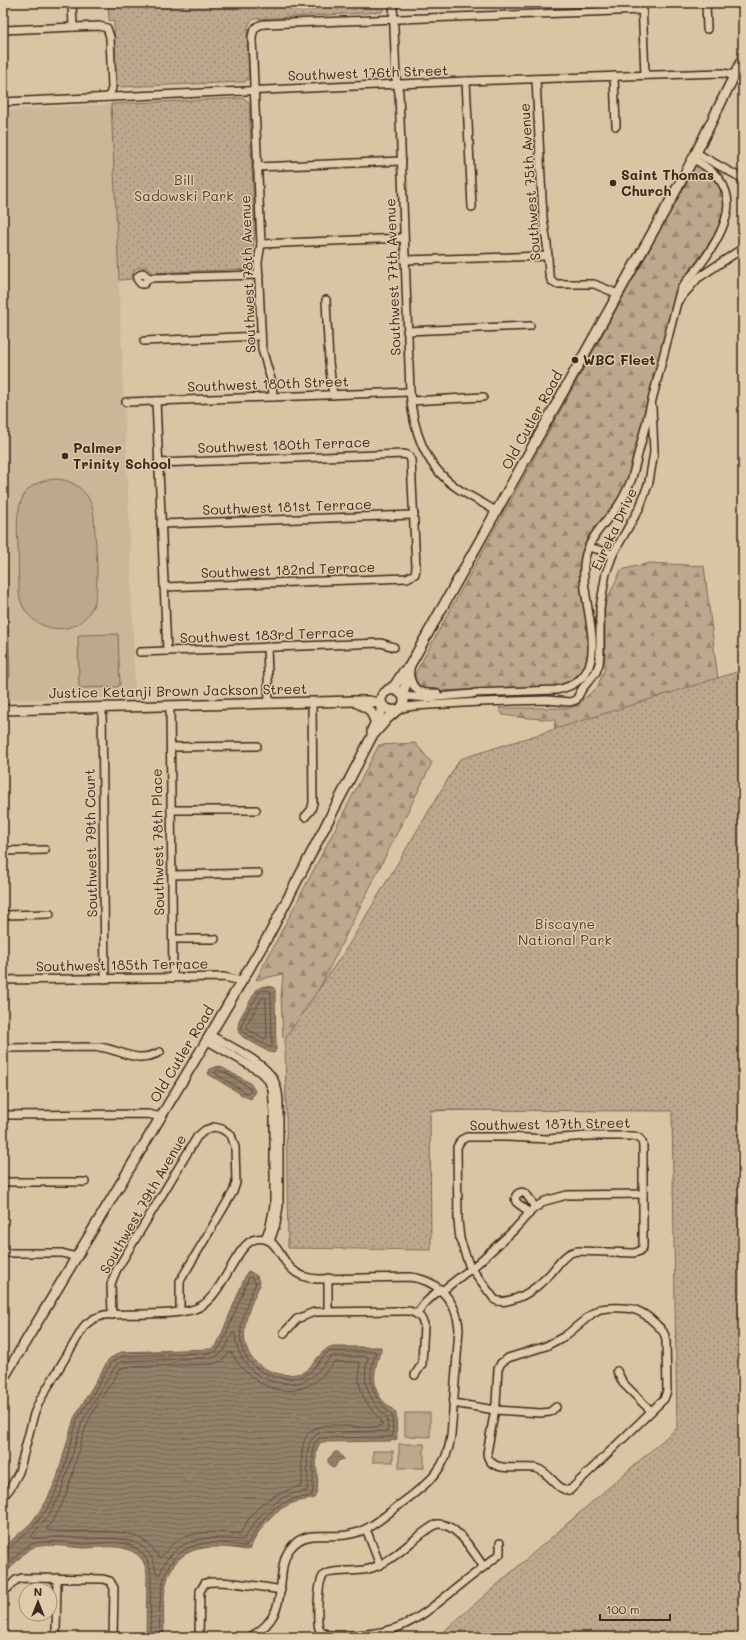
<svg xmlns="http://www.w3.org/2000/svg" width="746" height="1640" viewBox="0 0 746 1640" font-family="Mali,sans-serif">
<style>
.built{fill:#cab798}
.grass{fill:#bca88c;stroke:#7c6955}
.forest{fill:url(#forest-firs);stroke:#7c6955}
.park{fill:url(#park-dots);stroke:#7c6955}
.water{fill:url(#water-rules);stroke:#705e4c}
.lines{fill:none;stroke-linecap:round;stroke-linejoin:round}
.shore{stroke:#5f4d3c;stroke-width:1}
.minor-casing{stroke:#3b2a1e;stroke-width:10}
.major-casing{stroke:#3b2a1e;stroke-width:12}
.minor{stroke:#e0cbaa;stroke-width:7}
.major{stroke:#e0cbaa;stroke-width:9}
.poi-dot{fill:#3b2a1e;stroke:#e0cbaa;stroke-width:1.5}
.labels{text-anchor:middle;stroke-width:3;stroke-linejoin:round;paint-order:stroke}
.street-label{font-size:14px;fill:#3b2a1e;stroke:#e0cbaa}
.poi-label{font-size:14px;font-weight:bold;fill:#3b2a1e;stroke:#e0cbaa;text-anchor:start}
.park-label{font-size:14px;fill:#4e3d2e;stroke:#e0cbaa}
</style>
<defs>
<pattern id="forest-firs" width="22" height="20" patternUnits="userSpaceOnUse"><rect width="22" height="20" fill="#bca88c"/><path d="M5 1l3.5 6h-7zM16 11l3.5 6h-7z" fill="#9a8972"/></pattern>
<pattern id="park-dots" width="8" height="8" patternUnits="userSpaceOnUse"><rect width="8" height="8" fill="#bca88c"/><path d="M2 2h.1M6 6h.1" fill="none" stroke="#9a8972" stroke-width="1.8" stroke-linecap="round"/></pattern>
<pattern id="water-rules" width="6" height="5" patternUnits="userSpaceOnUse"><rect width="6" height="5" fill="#94816a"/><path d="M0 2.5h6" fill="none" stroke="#7a6a57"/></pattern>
</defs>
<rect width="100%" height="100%" fill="#d9c5a4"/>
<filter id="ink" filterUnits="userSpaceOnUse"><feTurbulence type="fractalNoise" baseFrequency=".025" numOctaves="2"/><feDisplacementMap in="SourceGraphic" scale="8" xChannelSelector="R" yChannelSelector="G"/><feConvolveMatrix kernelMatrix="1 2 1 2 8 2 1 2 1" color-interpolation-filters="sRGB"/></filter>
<g filter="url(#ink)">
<path class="built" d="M111 104 130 537 135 696 3 700V110Z"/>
<g class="grass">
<path d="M56 479C77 480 93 496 94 517 95 537 101 590 93 606 76 643 24 632 19 593 19 577 18 562 18 546 16 515 15 481 56 479Z"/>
<path d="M3 541 5 543 10 676 7 680H3Z"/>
<path d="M118 634 120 685 117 687 81 688 79 686 78 637 80 635Z"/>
<path d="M405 1413H430V1437L405 1436Z"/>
<rect x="399" y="1444" width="25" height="24"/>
<rect x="373" y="1451" width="20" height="11"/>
</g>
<g class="forest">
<path d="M696 165 713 174 727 198 724 219 719 231 686 275 676 291 630 472 622 494 590 535 580 562 581 577 592 647 586 668 577 679 568 684 550 687 435 691C424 688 413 686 416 672Z"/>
<path d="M649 563 704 566 719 688 640 1106 429 1111 551 778 555 720 518 717 503 715 499 708H572L597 688 605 668V604L621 570Z"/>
<path d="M415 743 432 763 305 1017 283 1038 281 996 283 974 256 980 379 745Z"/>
</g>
<g class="park">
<path d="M108 3H385V7L382 12 254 19 250 22 247 30 249 78 245 82 119 87 116 84 114 21 109 20Z"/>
<path d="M244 98 249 102 255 234 250 268 248 269 152 273 146 267H140L134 270 132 279 119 280 111 104Z"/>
<path d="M743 670V1637H437L677 1428 672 1111 430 1110 431 1250 288 1248 285 1039 348 946 460 759Z"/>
</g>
<g class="water">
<path d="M264 986 273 987 275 990 276 1050 274 1053 269 1052 243 1037 239 1033 238 1029 239 1020 257 989Z"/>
<path d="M219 1066 250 1083 255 1091 251 1099 244 1096 208 1074 210 1069Z"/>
<path d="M249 1271 257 1276 260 1285C246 1312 230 1353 268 1370 278 1375 289 1376 301 1373 314 1368 318 1352 330 1347H381V1350C374 1368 370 1387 384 1402 388 1406 393 1409 396 1413L397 1439 391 1441 321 1442C309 1455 324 1484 314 1498 308 1500 302 1500 296 1502 273 1509 259 1528 250 1549L246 1550C212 1544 175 1543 166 1584 162 1600 164 1621 164 1637H146L147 1573C145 1562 140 1554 129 1550 116 1544 98 1548 83 1548 67 1547 50 1543 34 1547 24 1550 11 1569 3 1576V1548L31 1523 46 1502 57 1478 74 1418 109 1359 121 1352 211 1349 216 1346 220 1338 247 1272Z"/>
<path d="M335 1452H338L344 1459 338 1461 335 1467 333 1468 328 1462V1459Z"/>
</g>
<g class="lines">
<g class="shore">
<path d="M264 990 270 991 271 992 272 1046 270 1047C265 1045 245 1035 242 1031 238 1023 256 999 260 991Z"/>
<path d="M263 997 266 998V1002L267 1036 265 1039 247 1029 246 1026Z"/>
<path d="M217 1070C224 1070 245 1084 251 1090L250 1093H246L216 1074 215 1072Z"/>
<path d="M233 1333 235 1334C237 1360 254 1380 281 1383 289 1384 300 1384 308 1379 318 1373 324 1364 332 1356H367L368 1358C361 1382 369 1401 387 1417L388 1431 324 1432C298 1437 311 1473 307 1491 302 1492 297 1492 292 1494 267 1503 257 1519 243 1540 216 1539 190 1533 170 1556 164 1561 163 1569 159 1575L156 1573C151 1534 116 1538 85 1539 75 1539 64 1536 54 1537 47 1537 39 1539 32 1538V1535L46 1519 60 1495 82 1422 116 1365 123 1361 213 1358 223 1352Z"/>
<path d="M229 1353H232C245 1380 280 1401 309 1385 320 1380 327 1371 334 1362H359C361 1367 359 1375 359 1381 361 1398 370 1409 381 1420L382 1425C359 1434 310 1410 303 1445 300 1458 303 1472 302 1485 277 1495 264 1497 248 1520 245 1525 243 1530 239 1534 216 1532 193 1529 173 1544 168 1548 164 1554 160 1558 154 1552 150 1544 143 1540 119 1525 75 1535 47 1530V1528C72 1498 73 1461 86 1427 93 1408 110 1386 120 1369L124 1367 214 1364 223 1360Z"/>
<path d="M3 1551 7 1550 34 1526 50 1505 61 1479 77 1420 112 1362 122 1356 211 1353C219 1351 220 1346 224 1339L249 1277H251L256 1283C241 1315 226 1356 267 1374 278 1379 292 1380 303 1376 316 1371 321 1355 330 1351H375L376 1353C365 1380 372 1396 392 1415L393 1435 391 1437 320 1438 315 1442 313 1448V1489L312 1495C304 1498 295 1498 288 1501 264 1511 259 1527 246 1546 234 1545 222 1542 209 1543 157 1547 159 1597 160 1637"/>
<path d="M3 1571C11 1563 20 1548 32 1544 48 1539 67 1543 84 1544 98 1544 116 1540 130 1545 142 1550 149 1560 151 1573L150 1637"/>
</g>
<defs>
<g id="minor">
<path d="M72 3 73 27"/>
<path d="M393 3 396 78 399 93 410 392C413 430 424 465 457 488 470 497 484 503 497 512"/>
<path d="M642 3 645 75"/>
<path d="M706 3 707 29"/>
<path d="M3 30 99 26 107 28 110 37 112 88 109 97"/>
<path d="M614 76 616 126"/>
<path d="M536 79 543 218 547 244 549 274 551 280 556 284H594L618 294"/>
<path d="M466 81 472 207"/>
<path d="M3 102 466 81 722 73 735 75"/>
<path d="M695 155H700L743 179"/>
<path d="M257 167 402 161"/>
<path d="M261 244 403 238"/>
<path d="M404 260 548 256"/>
<path d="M149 278 144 284H141L137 279 138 276 143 273 149 278 259 275"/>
<path d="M326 300 329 362 333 395"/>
<path d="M678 301 698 278 743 248"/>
<path d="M407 331 530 326"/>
<path d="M144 341 261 336"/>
<path d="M273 397 272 383 262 349 258 262 261 244 252 38C253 29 256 25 264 24L643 10"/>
<path d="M156 401 167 651"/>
<path d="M411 401 483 397"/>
<path d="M126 402 410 392"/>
<path d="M158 463 404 454 409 456 411 460 416 568 415 574 407 578 164 587"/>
<path d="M161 524 414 515"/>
<path d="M589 547 613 554"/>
<path d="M267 647 269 703"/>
<path d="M140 652 381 643 394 647"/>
<path d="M409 673C413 692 419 694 437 693"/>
<path d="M404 696 426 698 472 694 475 693 556 690C624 677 573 598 586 554 592 534 606 522 618 506 624 497 628 488 632 478L680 291C685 280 694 274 701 264 730 224 746 186 693 159"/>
<path d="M170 706 173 978"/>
<path d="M102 707 105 979"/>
<path d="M401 708 414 706 479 702 547 700 570 702 576 700 582 689 596 672 599 664 600 653V608L606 573 613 554 640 507 649 482 654 452 652 407"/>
<path d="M171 747 257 746"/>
<path d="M171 810H256"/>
<path d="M305 817 311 810 313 803 312 702"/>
<path d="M3 851 45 850"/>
<path d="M172 875 258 873"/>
<path d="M3 915 50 914"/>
<path d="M173 939H215"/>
<path d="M3 980 224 977 241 981"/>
<path d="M210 1035C228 1045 265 1062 274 1080 278 1088 279 1096 279 1104V1206L276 1224 270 1241"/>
<path d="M206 1040 259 1071 268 1080 272 1089 274 1113V1206L270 1226 265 1239"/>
<path d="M3 1048 98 1047C122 1049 135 1065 160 1052"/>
<path d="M3 1115 148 1114 161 1117"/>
<path d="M588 1136H633C640 1137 642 1140 643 1146V1247L640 1251 634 1253 578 1251C565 1252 558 1265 550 1274 539 1285 528 1295 514 1299 507 1301 501 1303 495 1300L469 1265 460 1239 458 1221 457 1147 461 1140 467 1137H507L548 1139Z"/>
<path d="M3 1182H85"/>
<path d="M529 1214 524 1208 516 1202C515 1199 515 1195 519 1193 527 1189 531 1203 535 1207"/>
<path d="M3 1253H62L76 1257"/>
<path d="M442 1291 478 1263 514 1230 532 1210 545 1201 567 1195 643 1194"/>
<path d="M609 1308C630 1307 640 1308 656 1324 661 1329 665 1332 666 1340L667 1391 664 1399 570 1490C557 1492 550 1471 535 1468 520 1466 489 1474 487 1453L496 1403 498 1369 501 1363 508 1358 546 1346 565 1336 593 1313 600 1309Z"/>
<path d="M328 1311V1278"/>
<path d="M417 1314 424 1304 440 1289"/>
<path d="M112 1315 111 1284 116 1271 197 1137 205 1130 214 1127 222 1129 231 1135 235 1147 236 1183 233 1192 180 1281V1312"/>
<path d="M284 1333 297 1319 314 1312 399 1311H409L415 1313 421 1318 424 1324 422 1364 415 1375"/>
<path d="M617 1371 623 1383 651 1411"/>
<path d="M453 1403 495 1410 541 1413 550 1412 556 1407"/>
<path d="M3 1497 11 1487 19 1472 34 1414 40 1400 85 1325 93 1319 104 1315C127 1313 184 1317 201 1306 223 1294 237 1242 256 1239 273 1236 277 1250 285 1261 293 1273 305 1279 319 1279L409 1277C437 1279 457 1301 459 1329L451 1436C446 1473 425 1485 398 1506 383 1517 370 1530 351 1534 334 1539 313 1531 298 1541 266 1563 300 1610 250 1637"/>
<path d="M366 1529 380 1565"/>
<path d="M484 1567C474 1554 457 1522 437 1524 413 1536 398 1560 369 1569 359 1572 328 1570 324 1575 317 1581 317 1620 319 1629 324 1637 336 1635 344 1635 361 1635 377 1634 393 1629 416 1622 435 1605 454 1590 469 1578 485 1566 500 1554V1543"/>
<path d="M3 1593 16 1580 22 1578 103 1579 110 1581 114 1588 113 1637"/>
<path d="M56 1637 57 1578"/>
<path d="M199 1637 200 1591 205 1583C219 1579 264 1587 281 1590"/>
</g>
<g id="major">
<path d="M403 695C404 686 410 676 409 667"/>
<path d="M357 703C371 710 369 707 376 723"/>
<path d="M382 705C391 713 405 713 404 698 401 691 395 689 388 690"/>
<path d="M3 710 354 701H369L382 704"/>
<path d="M374 734 387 719 396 711"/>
<path d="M3 1379 210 1035 270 933 372 736V730L381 712V699L383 694 395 685 404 671 409 667 668 205 695 155 743 58"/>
</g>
</defs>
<use href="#minor" class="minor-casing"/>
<use href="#major" class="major-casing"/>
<use href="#minor" class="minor"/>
<use href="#major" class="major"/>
</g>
</g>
<g class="poi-dot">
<circle cx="613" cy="183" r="4"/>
<circle cx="575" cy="360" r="4"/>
<circle cx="65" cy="456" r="4"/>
</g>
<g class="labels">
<g class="street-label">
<text transform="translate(368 73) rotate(-2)" y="5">Southwest 176th Street</text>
<text transform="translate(530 182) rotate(-94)" y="5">Southwest 75th Avenue</text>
<text transform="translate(248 274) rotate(-92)" y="5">Southwest 78th Avenue</text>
<text transform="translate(393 277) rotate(-92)" y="5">Southwest 77th Avenue</text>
<text transform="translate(268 384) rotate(-2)" y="5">Southwest 180th Street</text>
<text transform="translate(532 420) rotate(-61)" y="5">Old Cutler Road</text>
<text transform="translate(284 445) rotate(-2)" y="5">Southwest 180th Terrace</text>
<text transform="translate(287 507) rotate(-2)" y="5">Southwest 181st Terrace</text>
<text transform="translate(614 529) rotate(-65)" y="5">Eureka Drive</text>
<text transform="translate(288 570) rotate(-2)" y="5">Southwest 182nd Terrace</text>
<text transform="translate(267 635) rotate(-2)" y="5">Southwest 183rd Terrace</text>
<text transform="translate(178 691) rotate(-1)" y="5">Justice Ketanji Brown Jackson Street</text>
<text transform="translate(158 842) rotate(-91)" y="5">Southwest 78th Place</text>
<text transform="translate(91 843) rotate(-91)" y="5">Southwest 79th Court</text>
<text transform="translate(122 965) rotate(-1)" y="5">Southwest 185th Terrace</text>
<text transform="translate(182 1054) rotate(-59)" y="5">Old Cutler Road</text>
<text transform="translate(550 1124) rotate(-1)" y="5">Southwest 187th Street</text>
<text transform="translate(143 1204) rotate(-60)" y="5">Southwest 79th Avenue</text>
</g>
<g class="poi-label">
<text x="621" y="180">Saint Thomas<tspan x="621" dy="16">Church</tspan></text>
<text x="583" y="365">WBC Fleet</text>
<text x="73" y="453">Palmer<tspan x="73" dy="16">Trinity School</tspan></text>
</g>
<g class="park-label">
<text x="184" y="185">Bill<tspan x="184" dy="16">Sadowski Park</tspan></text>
<text x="565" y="929">Biscayne<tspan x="565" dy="16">National Park</tspan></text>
</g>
</g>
<rect width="746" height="1640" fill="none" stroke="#e0cbaa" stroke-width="16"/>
<rect x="8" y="8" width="730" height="1624" fill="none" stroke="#3b2a1e" stroke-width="1.5" filter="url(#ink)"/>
<g transform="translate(38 1602)"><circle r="19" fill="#e0cbaa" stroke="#9e8b72"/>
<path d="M0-3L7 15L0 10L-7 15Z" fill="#3b2a1e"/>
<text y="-6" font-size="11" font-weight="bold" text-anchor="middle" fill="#3b2a1e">N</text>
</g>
<path d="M600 1614v6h70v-6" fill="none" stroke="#3b2a1e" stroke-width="2"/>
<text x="606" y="1614" font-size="12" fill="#3b2a1e" stroke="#e0cbaa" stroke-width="3" paint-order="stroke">100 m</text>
</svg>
